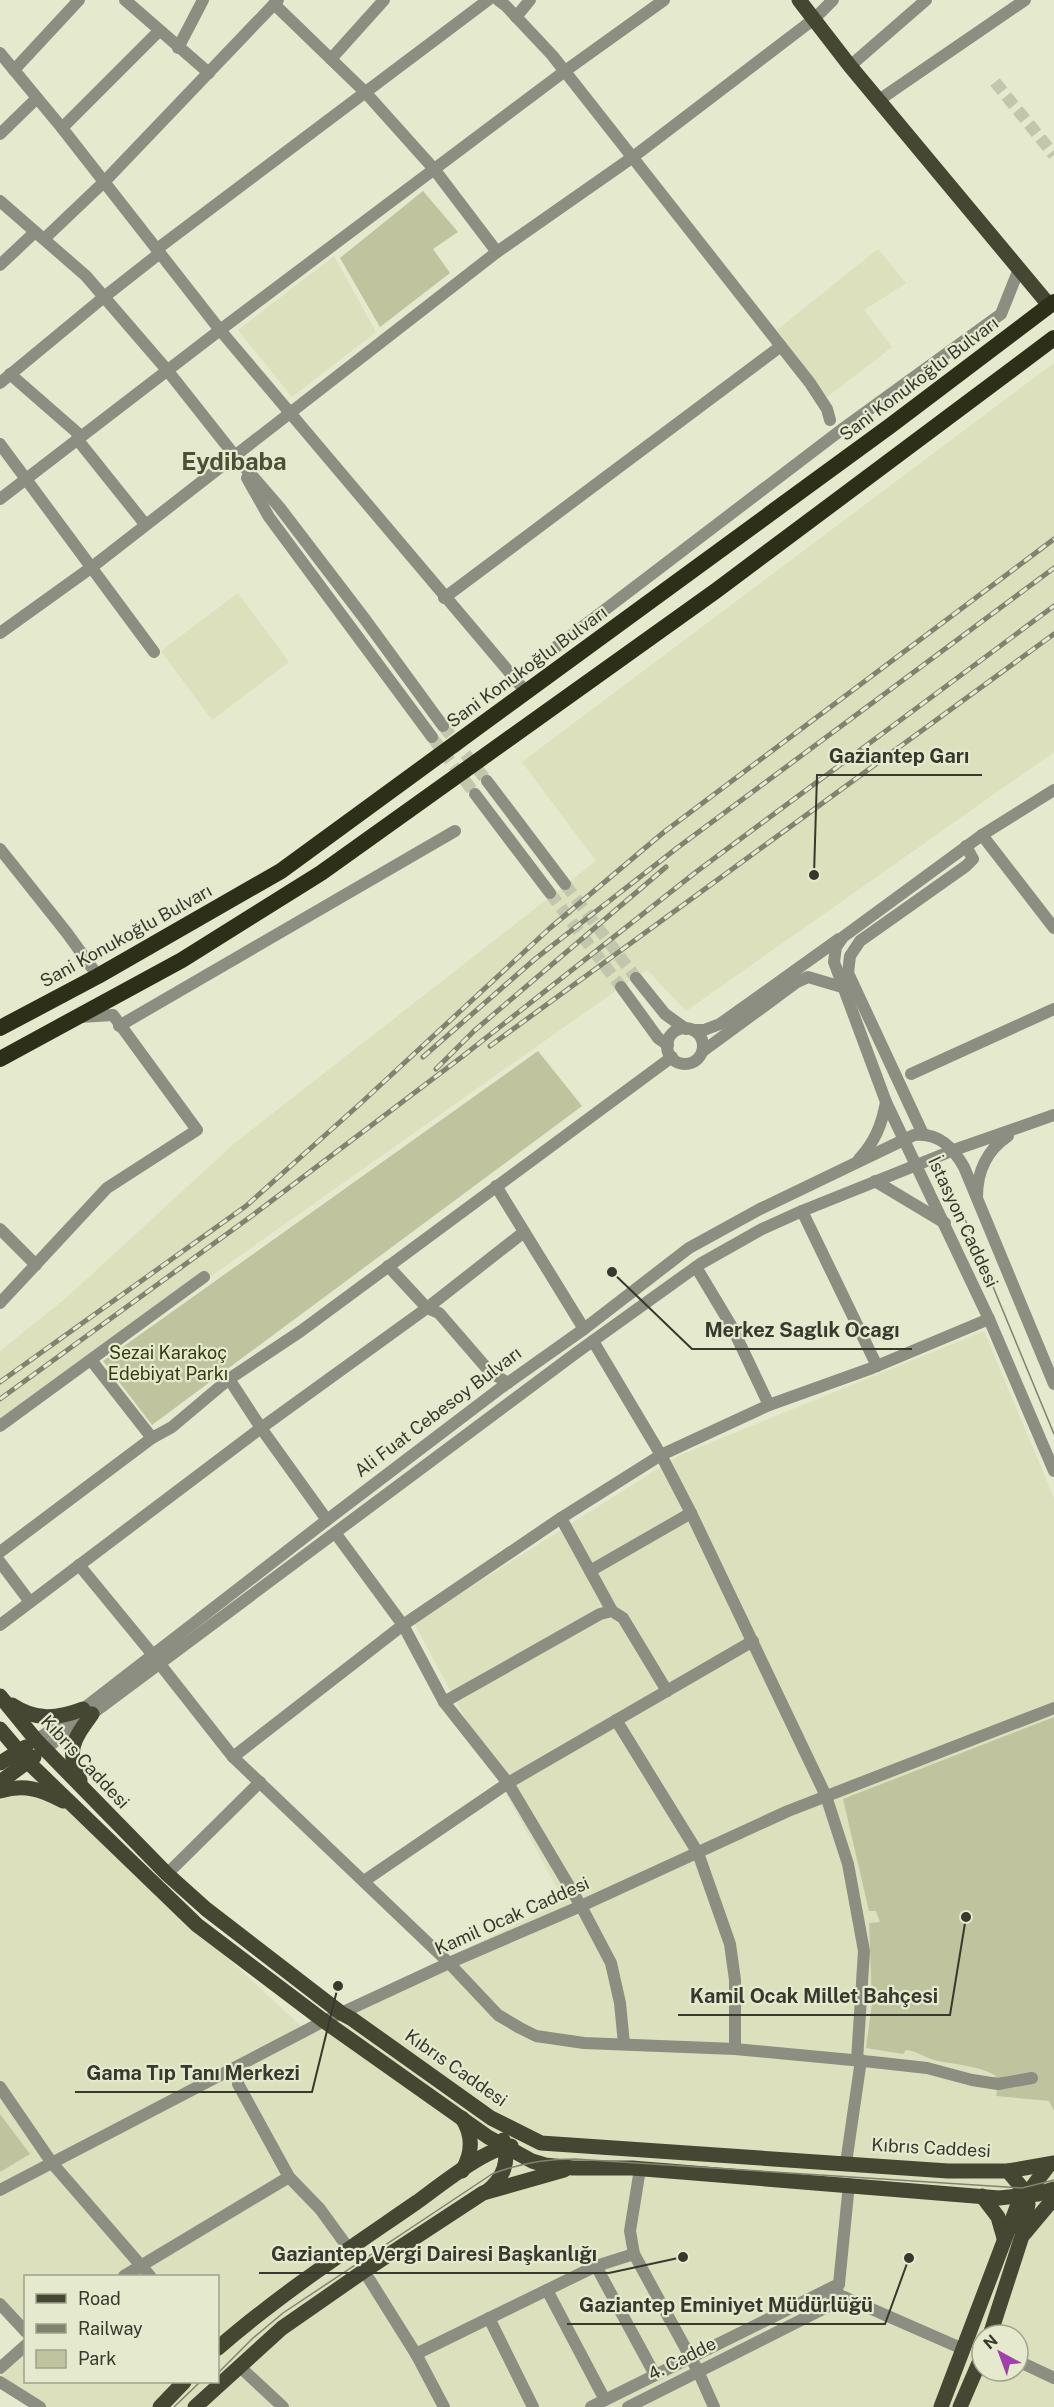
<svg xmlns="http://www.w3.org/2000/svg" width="1054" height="2407" viewBox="0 0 1054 2407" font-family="'Public Sans',sans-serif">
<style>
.built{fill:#dce0bc;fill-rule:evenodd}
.green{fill:#bfc49f}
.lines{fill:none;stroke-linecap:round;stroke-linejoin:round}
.minor-tunnel{stroke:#c2c6ad;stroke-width:12;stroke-dasharray:12 6;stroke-linecap:butt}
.minor{stroke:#8c8e82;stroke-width:12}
.major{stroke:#454733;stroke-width:15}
.highway{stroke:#2d2f18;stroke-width:16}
.tram{stroke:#818371;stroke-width:1.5}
.rail-casing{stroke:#818371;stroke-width:5}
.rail{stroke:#e5e9cd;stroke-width:3;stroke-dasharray:9;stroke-linecap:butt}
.labels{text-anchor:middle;stroke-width:4.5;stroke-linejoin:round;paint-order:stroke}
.street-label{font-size:18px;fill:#38392e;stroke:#e5e9cd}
.park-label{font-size:18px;fill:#363a0f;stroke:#e5e9cd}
.district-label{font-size:24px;font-weight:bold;fill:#4c4f37;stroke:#e5e9cd}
.leader{fill:none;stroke:#38392e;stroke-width:2}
.callout-dot{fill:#38392e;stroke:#e5e9cd;stroke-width:2}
.callout-label{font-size:20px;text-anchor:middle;font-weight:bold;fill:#38392e;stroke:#e5e9cd;stroke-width:4.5;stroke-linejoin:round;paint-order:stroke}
</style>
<rect width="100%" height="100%" fill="#e5e9cd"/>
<g class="built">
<path d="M878 249 906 283 864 310 892 347 827 397 777 330Z"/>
<path d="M334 256 376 332 292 397 238 330Z"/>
<path d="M1054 363V752L686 1011 647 970 621 987 0 1425V1351L66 1298 236 1142 596 861 522 762Z"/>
<path d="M238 593 289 662 212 720 161 651Z"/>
<path d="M984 1331 1054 1498V2407H38L0 2374V2363L25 2337 26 2382H218V2276H26L25 2327 0 2302V1801L34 1779 303 2028 564 1901 414 1623 678 1456ZM982 2335H1018V2371H982Z"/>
</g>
<g class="green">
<path d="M423 191 458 232 433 249 450 273 380 327 340 258Z"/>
<path d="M538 1051 582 1106 152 1425 103 1361Z"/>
<path d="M1054 1717V2111L1049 2101 996 2096 997 2091 991 2081 996 2076C978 2065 954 2065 934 2060 924 2057 916 2051 906 2050L903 2054 866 2048 872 2003 869 1923 880 1922 876 1911H869L843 1799Z"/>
<path d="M0 2114 30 2154 0 2172Z"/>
</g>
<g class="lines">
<g class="minor-tunnel">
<path d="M995 82 1054 155"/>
<path d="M443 726 487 781"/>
<path d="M432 737 475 794"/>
<path d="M565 884 636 978"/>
<path d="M550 893 621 987"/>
</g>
<g class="minor">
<path d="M125 0 209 73"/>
<path d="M498 0 506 6 552 55 810 383 827 409 830 420"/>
<path d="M274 4 365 92 434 169 497 252"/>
<path d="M516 17 530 0"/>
<path d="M178 48 203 0"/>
<path d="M0 53 62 128 220 330 526 692"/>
<path d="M331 59 384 0"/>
<path d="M850 66 926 0"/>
<path d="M14 70 79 0"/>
<path d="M879 100 1025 0"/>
<path d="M62 128 159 31"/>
<path d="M0 134 37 98"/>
<path d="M0 201 86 276 167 370 235 456 280 508 364 618 443 726"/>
<path d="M44 239 105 181 278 0"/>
<path d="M157 249 488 0"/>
<path d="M0 265 35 232"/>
<path d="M10 374 81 436"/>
<path d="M0 383 104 297 160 253"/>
<path d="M77 439 145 524"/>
<path d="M0 444 154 652"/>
<path d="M247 478 269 517 432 737"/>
<path d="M0 499 220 330 565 71 664 0"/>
<path d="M444 598 781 346"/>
<path d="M0 633 92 567 497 252 633 157 814 19 833 0"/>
<path d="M556 647 845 427 1001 314 1019 269"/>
<path d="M487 781 565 884"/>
<path d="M1054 790 982 835 843 937 836 947 834 962 886 1102 989 1319 1054 1471"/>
<path d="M475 794 550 893"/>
<path d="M982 835 1054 928"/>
<path d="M0 849 67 933 98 976"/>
<path d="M636 978 665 1014 686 1029"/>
<path d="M621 987 658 1038 668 1045"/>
<path d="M119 1026 455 831"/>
<circle cx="685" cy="1046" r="18"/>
<path d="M693 1030H704L720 1024 839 939"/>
<path d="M703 1051 797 982 808 977 842 987"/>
<path d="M911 1074 1054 1009"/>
<path d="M923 1134 848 973 850 956 860 941 966 866 973 859 966 846"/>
<path d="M859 1159C875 1142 882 1124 886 1102"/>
<path d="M875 1181 945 1223"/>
<path d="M496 1186 584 1329"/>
<path d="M977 1197C977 1172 987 1150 1008 1136"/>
<path d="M802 1211 877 1366"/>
<path d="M0 1229 36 1265"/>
<path d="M388 1266 427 1308 439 1313 490 1372 508 1383"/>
<path d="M696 1267 732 1327 769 1405"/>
<path d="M0 1303 107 1188 197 1130 113 1015 80 1017"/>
<path d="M593 1341 661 1455 691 1513 826 1796 848 1864 864 1951 857 2060"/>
<path d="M91 1360 152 1438 172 1427 229 1379 301 1331 672 1057"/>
<path d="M229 1379 261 1428 327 1520"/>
<path d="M0 1426 204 1277"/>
<path d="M561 1518 612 1611"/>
<path d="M336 1534 403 1625 444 1702 508 1783 581 1906 611 1963 620 2003 624 2044"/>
<path d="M0 1552 152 1438"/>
<path d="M0 1562 30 1602"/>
<path d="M79 1565 153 1655"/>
<path d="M590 1571 691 1513"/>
<path d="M0 1625 261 1428 427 1308 524 1232"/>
<path d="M159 1663 233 1757 449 1963 498 2015 520 2028 536 2036 584 2043 735 2049 873 2062 927 2068 972 2080 998 2084 1032 2078"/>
<path d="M444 1702 600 1614 612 1611 623 1618 667 1691"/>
<path d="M616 1720 698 1853 730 1944 735 1980V2049"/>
<path d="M36 1740 83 1709 327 1520 502 1387 584 1329 689 1248 760 1209 914 1135C939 1132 953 1148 964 1167L1054 1384"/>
<path d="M45 1749 576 1353 700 1264 762 1229 802 1211 954 1150 1054 1115"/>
<path d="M233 1757 403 1625 561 1518 661 1455 769 1405 872 1368 989 1319"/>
<path d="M167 1874 260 1782"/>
<path d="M364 1881 508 1783 753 1641"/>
<path d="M238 2084 289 2177 320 2209 349 2249"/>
<path d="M0 2087 52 2163 150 2276"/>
<path d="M846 2163 861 2060"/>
<path d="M640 2169 630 2231 634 2254 698 2371 714 2407"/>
<path d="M0 2190 324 2021 449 1963 581 1906 788 1811 1054 1708"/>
<path d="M596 2266 655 2375"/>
<path d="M364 2271 416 2354 444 2407"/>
<path d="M124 2276 289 2177"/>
<path d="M547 2290 605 2400"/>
<path d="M835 2293 963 2349"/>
<path d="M0 2304 26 2332"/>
<path d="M489 2318 533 2407"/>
<path d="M416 2354 596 2266 634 2254"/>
<path d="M1018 2361 1054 2378"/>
<path d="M239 2366 283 2407"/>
<path d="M0 2368 26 2345"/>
<path d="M0 2382 40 2407"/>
<path d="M591 2407 839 2284 849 2184"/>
<path d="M628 2407 829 2306 839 2284"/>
</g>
<g class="major">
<path d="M799 0 850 66 1049 305"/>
<path d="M0 1696 36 1740 167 1874 206 1909 341 2013 352 2019 491 2118 541 2143 948 2171H1008L1054 2163"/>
<path d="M12 1705C36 1721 57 1719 83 1709"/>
<path d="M0 1729 28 1762 197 1925 324 2021 488 2137 532 2161 545 2165 573 2168H632L999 2198 1038 2194 1054 2189"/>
<path d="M0 1763 26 1747"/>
<path d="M80 1780C65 1750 74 1739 92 1714"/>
<path d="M0 1782 34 1757"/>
<path d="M0 1791C24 1784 41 1789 63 1801"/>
<path d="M462 2118C473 2135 473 2153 462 2171"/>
<path d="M486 2192C504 2179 510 2160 503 2140"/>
<path d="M982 2196 998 2217 1004 2238"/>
<path d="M1024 2234 1054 2198"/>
<path d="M990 2335 1022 2236 1028 2204 1022 2188 1008 2171"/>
<path d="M218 2348C280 2294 349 2249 417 2202 439 2186 486 2148 511 2146"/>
<path d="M160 2407 184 2382"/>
<path d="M195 2407 282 2328 364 2271 483 2193 564 2170"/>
<path d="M941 2407 1017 2207 1049 2165"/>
<path d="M960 2407 982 2356"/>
</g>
<g class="highway">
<path d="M0 1028 98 976 281 871 890 426 1054 302"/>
<path d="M0 1059 182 960 321 873 717 590 1054 338"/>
</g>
<g class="tram">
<path d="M960 1207 1054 1434"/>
<path d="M218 2373 253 2338 283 2313 492 2174C520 2163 545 2159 575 2159L1022 2188 1054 2180"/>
<path d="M174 2407 200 2382"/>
</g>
<defs>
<g id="rail">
<path d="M490 1046 1054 634"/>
<path d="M423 1057 535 959 677 848 1054 568"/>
<path d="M436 1069 474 1031 666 867"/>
<path d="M0 1382 246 1206 361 1103 550 928 664 832 1054 539"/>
<path d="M0 1399 253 1215 463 1056 696 872 1054 606"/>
</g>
</defs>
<use href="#rail" class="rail-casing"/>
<use href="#rail" class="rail"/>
</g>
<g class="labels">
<g class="street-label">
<text transform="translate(919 379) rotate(-37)" y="6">Sani Konukoğlu Bulvarı</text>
<text transform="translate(527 667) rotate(-36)" y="6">Sani Konukoğlu Bulvarı</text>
<text transform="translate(126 936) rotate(-29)" y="6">Sani Konukoğlu Bulvarı</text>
<text transform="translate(963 1222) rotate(65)" y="6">İstasyon Caddesi</text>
<text transform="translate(438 1412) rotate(-37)" y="6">Ali Fuat Cebesoy Bulvarı</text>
<text transform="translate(85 1762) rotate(47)" y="6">Kıbrıs Caddesi</text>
<text transform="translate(512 1916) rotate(-24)" y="6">Kamil Ocak Caddesi</text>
<text transform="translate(456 2068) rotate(35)" y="6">Kıbrıs Caddesi</text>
<text transform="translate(931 2148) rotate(3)" y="6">Kıbrıs Caddesi</text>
<text transform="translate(682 2359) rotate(-27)" y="6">4. Cadde</text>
</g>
<g class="park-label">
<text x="168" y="1359">Sezai Karakoç<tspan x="168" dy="21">Edebiyat Parkı</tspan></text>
</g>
<g class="district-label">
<text x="234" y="470">Eydibaba</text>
</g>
</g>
<path class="leader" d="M814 875L817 775H982M612 1272L692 1349H912M966 1917L950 2015H678M338 1986L312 2092H75M683 2257L609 2273H259M909 2258L885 2324H567"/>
<g class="callout-dot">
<circle cx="814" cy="875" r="6"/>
<circle cx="612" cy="1272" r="6"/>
<circle cx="966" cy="1917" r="6"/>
<circle cx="338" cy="1986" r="6"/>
<circle cx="683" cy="2257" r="6"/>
<circle cx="909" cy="2258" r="6"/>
</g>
<g class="callout-label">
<text x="899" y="763">Gaziantep Garı</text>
<text x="802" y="1337">Merkez Saglık Ocagı</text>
<text x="814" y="2003">Kamil Ocak Millet Bahçesi</text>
<text x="193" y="2080">Gama Tıp Tanı Merkezi</text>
<text x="434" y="2261">Gaziantep Vergi Dairesi Başkanlığı</text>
<text x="726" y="2312">Gaziantep Eminiyet Müdürlüğü</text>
</g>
<rect x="24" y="2275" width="195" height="108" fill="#e5e9cd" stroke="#a0a38d" stroke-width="1.5"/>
<rect x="36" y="2294" width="30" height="9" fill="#454733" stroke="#a0a38d" stroke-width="1.5"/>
<text x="78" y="2305" font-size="18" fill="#38392e">Road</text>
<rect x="36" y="2324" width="30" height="9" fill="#818371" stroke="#a0a38d" stroke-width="1.5"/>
<text x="78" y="2335" font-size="18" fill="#38392e">Railway</text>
<rect x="36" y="2350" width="30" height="18" fill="#bfc49f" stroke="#a0a38d" stroke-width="1.5"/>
<text x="78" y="2365" font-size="18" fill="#38392e">Park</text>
<g transform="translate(1000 2353) rotate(319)"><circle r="28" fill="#e5e9cd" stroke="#a0a38d" stroke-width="1.5"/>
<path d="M0-4.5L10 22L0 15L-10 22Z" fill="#9f41a9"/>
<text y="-9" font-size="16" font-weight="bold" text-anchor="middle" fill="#38392e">N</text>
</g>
</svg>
